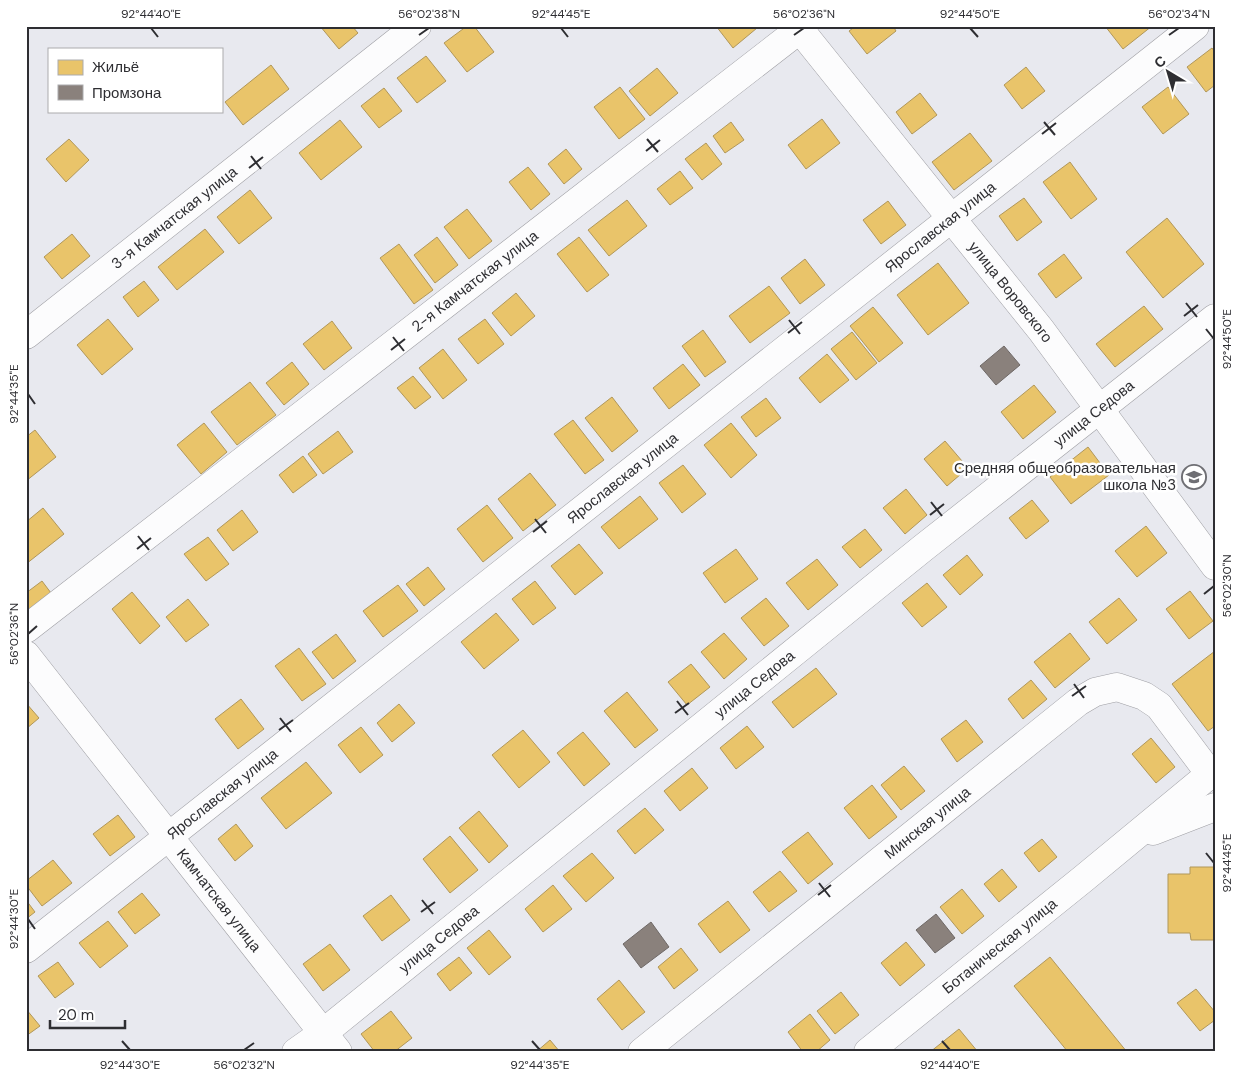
<svg xmlns="http://www.w3.org/2000/svg" width="1241" height="1078" viewBox="0 0 1241 1078" font-family="'DM Sans',sans-serif">
<style>
.homes{fill:#e9c46a;stroke:#b19759}
.industry{fill:#8a817c;stroke:#6e6866}
.lines{fill:none;stroke-linecap:round;stroke-linejoin:round}
.street-casing{stroke:#9f9fa4;stroke-width:29}
.street{stroke:#fcfcfd;stroke-width:28}
.ticks{fill:none;stroke:#2e2e32;stroke-width:2}
.labels{text-anchor:middle;stroke-width:5;stroke-linejoin:round;paint-order:stroke}
.street-label{font-size:15px;fill:#2e2e32;stroke:#fff}
.poi-label{font-size:15px;fill:#2e2e32;stroke:#fff;text-anchor:end}
.neatline{fill:none;stroke:#2e2e32;stroke-width:2}
.ticks-label{font-size:12px;text-anchor:middle;fill:#2e2e32}
</style>
<rect width="100%" height="100%" fill="#e8e9ef"/>
<g class="homes">
<path d="M320 26H352L358 33 339 49Z"/>
<path d="M467 26H474L494 52 467 72 444 43Z"/>
<path d="M716 26H756L757 28 733 48Z"/>
<path d="M856 26H893L896 31 867 54 849 31Z"/>
<path d="M1105 26H1152L1123 49Z"/>
<path d="M1212 48 1215 52V85L1206 92 1187 67Z"/>
<path d="M426 56 446 81 417 103 397 78Z"/>
<path d="M271 65 289 89 243 125 225 102Z"/>
<path d="M1026 67 1045 91 1022 109 1004 85Z"/>
<path d="M657 68 678 93 650 116 629 91Z"/>
<path d="M620 87 645 119 619 139 594 107Z"/>
<path d="M1168 87 1189 114 1163 134 1142 107Z"/>
<path d="M384 88 402 111 379 128 361 106Z"/>
<path d="M920 93 937 115 912 134 896 112Z"/>
<path d="M822 119 840 143 806 169 788 145Z"/>
<path d="M340 120 362 147 321 180 299 153Z"/>
<path d="M731 122 744 140 725 153 713 136Z"/>
<path d="M970 133 992 161 954 190 932 162Z"/>
<path d="M69 139 89 160 66 182 46 159Z"/>
<path d="M706 143 722 164 702 180 685 159Z"/>
<path d="M566 149 582 169 564 184 548 164Z"/>
<path d="M1070 162 1097 199 1071 219 1043 182Z"/>
<path d="M528 167 550 194 531 210 509 182Z"/>
<path d="M680 171 693 188 670 205 657 189Z"/>
<path d="M250 190 272 218 239 244 217 217Z"/>
<path d="M1024 198 1042 222 1017 241 999 216Z"/>
<path d="M627 200 647 226 609 256 588 230Z"/>
<path d="M888 201 906 225 881 244 863 220Z"/>
<path d="M467 209 492 241 469 259 444 227Z"/>
<path d="M1167 218 1204 264 1163 298 1126 252Z"/>
<path d="M205 229 224 252 177 290 158 267Z"/>
<path d="M72 234 90 256 62 279 44 257Z"/>
<path d="M437 237 458 265 435 283 414 255Z"/>
<path d="M579 237 609 275 587 292 557 254Z"/>
<path d="M399 244 433 290 414 304 380 258Z"/>
<path d="M1064 254 1082 278 1056 298 1038 274Z"/>
<path d="M805 259 825 285 800 304 781 278Z"/>
<path d="M938 263 969 303 928 335 897 295Z"/>
<path d="M144 281 159 300 138 317 123 297Z"/>
<path d="M769 286 790 313 750 343 729 316Z"/>
<path d="M516 293 535 316 511 336 492 313Z"/>
<path d="M1144 306 1163 329 1115 367 1096 344Z"/>
<path d="M873 307 903 343 879 362 850 326Z"/>
<path d="M108 319 133 349 102 375 77 345Z"/>
<path d="M485 319 504 344 478 364 458 339Z"/>
<path d="M332 321 352 348 324 370 303 344Z"/>
<path d="M703 330 726 362 705 377 682 346Z"/>
<path d="M852 332 877 363 856 380 831 349Z"/>
<path d="M443 349 467 380 443 399 419 368Z"/>
<path d="M827 354 849 380 820 403 799 378Z"/>
<path d="M292 362 309 384 284 405 266 383Z"/>
<path d="M683 364 700 385 669 409 653 388Z"/>
<path d="M413 376 431 397 415 409 397 388Z"/>
<path d="M250 382 276 415 237 445 211 412Z"/>
<path d="M1034 385 1056 412 1023 439 1001 412Z"/>
<path d="M612 397 638 431 612 452 585 418Z"/>
<path d="M766 398 781 418 756 437 741 417Z"/>
<path d="M573 420 604 460 585 474 554 434Z"/>
<path d="M204 423 227 452 201 474 177 445Z"/>
<path d="M731 423 757 455 731 478 704 445Z"/>
<path d="M35 430 56 457 26 481V437Z"/>
<path d="M338 431 353 452 323 474 308 454Z"/>
<path d="M945 441 968 468 947 486 924 459Z"/>
<path d="M1088 447 1109 475 1071 504 1050 477Z"/>
<path d="M303 456 317 475 293 493 279 475Z"/>
<path d="M683 465 706 494 682 513 659 483Z"/>
<path d="M530 473 556 505 523 531 498 499Z"/>
<path d="M906 489 927 515 905 534 883 508Z"/>
<path d="M640 496 658 519 619 549 601 527Z"/>
<path d="M1032 500 1049 521 1026 539 1009 518Z"/>
<path d="M487 505 513 538 483 562 457 529Z"/>
<path d="M43 508 64 534 26 564V522Z"/>
<path d="M242 510 258 532 233 551 217 530Z"/>
<path d="M1146 526 1167 553 1137 577 1115 551Z"/>
<path d="M865 529 882 550 860 568 842 547Z"/>
<path d="M208 537 229 564 206 581 184 554Z"/>
<path d="M579 544 603 573 575 595 551 566Z"/>
<path d="M736 549 758 579 725 603 703 573Z"/>
<path d="M967 555 983 575 960 595 943 575Z"/>
<path d="M817 559 838 585 808 610 786 583Z"/>
<path d="M428 567 445 589 424 606 406 584Z"/>
<path d="M42 581 51 593 28 612 26 593Z"/>
<path d="M535 581 556 608 533 625 512 599Z"/>
<path d="M927 583 947 607 922 627 902 603Z"/>
<path d="M398 585 418 611 383 637 363 611Z"/>
<path d="M1190 591 1213 621 1189 639 1166 609Z"/>
<path d="M132 592 160 626 140 644 112 609Z"/>
<path d="M766 598 789 626 764 646 741 618Z"/>
<path d="M1119 598 1137 620 1107 644 1089 622Z"/>
<path d="M188 599 209 625 186 642 166 617Z"/>
<path d="M496 613 519 640 484 669 461 642Z"/>
<path d="M724 633 747 659 724 679 701 652Z"/>
<path d="M1070 633 1090 659 1055 688 1034 662Z"/>
<path d="M336 634 356 661 333 679 312 652Z"/>
<path d="M299 648 326 684 302 701 275 666Z"/>
<path d="M1215 651V726L1208 731 1172 684Z"/>
<path d="M691 664 710 687 687 705 668 682Z"/>
<path d="M816 668 837 694 793 728 772 702Z"/>
<path d="M1031 680 1047 699 1023 719 1008 699Z"/>
<path d="M627 692 658 730 635 748 604 711Z"/>
<path d="M241 699 264 729 238 749 215 719Z"/>
<path d="M26 703 39 718 26 729Z"/>
<path d="M399 704 415 723 392 742 377 723Z"/>
<path d="M966 720 983 742 957 762 941 739Z"/>
<path d="M747 726 764 747 736 769 720 748Z"/>
<path d="M361 727 383 755 360 773 338 745Z"/>
<path d="M523 730 550 762 519 788 492 755Z"/>
<path d="M583 732 610 764 584 786 557 753Z"/>
<path d="M1151 738 1175 767 1156 783 1132 754Z"/>
<path d="M306 762 332 793 286 829 261 798Z"/>
<path d="M904 766 925 791 901 810 881 785Z"/>
<path d="M692 768 708 788 680 811 664 791Z"/>
<path d="M872 785 897 817 869 839 844 808Z"/>
<path d="M645 808 664 830 635 854 617 831Z"/>
<path d="M479 811 508 846 489 863 459 828Z"/>
<path d="M118 815 135 837 110 856 93 834Z"/>
<path d="M236 824 253 846 235 861 218 839Z"/>
<path d="M808 832 833 864 808 884 782 852Z"/>
<path d="M450 836 478 870 450 893 423 859Z"/>
<path d="M1042 839 1057 857 1039 872 1024 853Z"/>
<path d="M592 853 614 878 586 902 563 876Z"/>
<path d="M53 860 72 883 42 906 26 885V881Z"/>
<path d="M1190 867H1215V940H1191L1190 933H1168V874H1190Z"/>
<path d="M1002 869 1017 887 999 902 984 884Z"/>
<path d="M780 871 797 891 769 912 753 892Z"/>
<path d="M553 885 572 909 543 932 525 909Z"/>
<path d="M962 889 984 916 962 934 940 907Z"/>
<path d="M142 893 160 915 135 934 118 912Z"/>
<path d="M391 895 410 920 382 941 363 916Z"/>
<path d="M26 900 35 912 26 919Z"/>
<path d="M728 901 750 930 720 953 698 924Z"/>
<path d="M108 921 128 946 100 968 79 943Z"/>
<path d="M489 930 511 957 489 975 467 948Z"/>
<path d="M906 942 925 965 900 986 881 963Z"/>
<path d="M330 944 350 970 323 991 303 964Z"/>
<path d="M681 948 698 970 674 989 658 967Z"/>
<path d="M459 957 472 973 450 991 437 974Z"/>
<path d="M1050 957 1127 1052H1068L1014 986Z"/>
<path d="M58 962 74 984 55 998 38 976Z"/>
<path d="M619 980 645 1012 622 1030 597 999Z"/>
<path d="M1196 989 1215 1012V1020L1200 1031 1177 1003Z"/>
<path d="M841 992 859 1015 835 1034 817 1011Z"/>
<path d="M26 1009 40 1026 26 1036Z"/>
<path d="M391 1011 412 1038 394 1052H375L361 1034Z"/>
<path d="M810 1014 830 1040 816 1052H803L788 1032Z"/>
<path d="M959 1029 978 1052H930Z"/>
<path d="M550 1040 560 1052H536Z"/>
</g>
<g class="industry">
<path d="M1004 346 1020 365 996 385 980 366Z"/>
<path d="M936 914 955 938 935 953 916 930Z"/>
<path d="M651 922 669 947 641 968 623 944Z"/>
</g>
<g class="lines">
<defs>
<g id="street">
<path id="s1" d="M797 26 1041 330 1215 566"/>
<path id="s2" d="M26 335 417 26"/>
<path id="s3" d="M26 629 804 26"/>
<path id="s4" d="M26 655 338 1052"/>
<path d="M1153 831 1215 807"/>
<path id="s5" d="M26 949 1195 26"/>
<path id="s6" d="M296 1052 323 1033 923 548 1215 318"/>
<path id="s7" d="M642 1052 1078 702 1095 692 1117 687 1144 696 1159 706 1210 774"/>
<path id="s8" d="M868 1052 1083 879 1215 770"/>
</g>
</defs>
<use href="#street" class="street-casing"/>
<use href="#street" class="street"/>
</g>
<path class="ticks" d="M151 28 158 37M561 28 568 37M970 28 978 37M419 35 429 28M794 35 804 28M1169 35 1179 28M1044 122 1055 135M1042 134 1056 123M647 139 658 152M646 151 660 140M251 156 261 169M249 168 263 157M1186 303 1197 317M1184 316 1198 305M789 320 800 334M1206 329 1214 339M788 333 802 322M393 337 404 351M391 350 405 339M28 394 35 404M931 502 942 516M930 515 944 504M535 519 546 533M533 532 547 521M138 536 149 550M137 549 151 538M1204 594 1214 586M28 634 37 626M1074 684 1084 698M1072 696 1086 686M677 701 688 715M675 713 689 703M280 718 291 732M279 730 293 720M1206 853 1214 863M819 883 830 897M818 895 831 885M422 900 433 914M421 912 435 902M28 919 35 929M122 1041 130 1050M532 1041 540 1050M942 1041 950 1050M244 1050 254 1043"/>
<defs>
<symbol id="school-ring" viewBox="-11 -11 22 22"><circle r="9.5" fill="#fff" stroke="#6f6f74" stroke-width="1.5"/><path d="M0-5L7-2L0 1L-7-2ZM-4 1L0 2.5L4 1V4Q0 6-4 4Z" fill="#6f6f74"/></symbol>
</defs>
<g fill-rule="evenodd">
<use href="#school-ring" x="1180" y="463" width="28" height="28"/>
</g>
<g class="labels">
<g class="street-label">
<text dy="5" stroke="none"><textPath href="#s2" startOffset="189">3-я Камчатская улица</textPath></text>
<text dy="5" stroke="none"><textPath href="#s5" startOffset="1165">Ярославская улица</textPath></text>
<text dy="5" stroke="none"><textPath href="#s3" startOffset="568">2-я Камчатская улица</textPath></text>
<text dy="5" stroke="none"><textPath href="#s1" startOffset="341">улица Воровского</textPath></text>
<text dy="5" stroke="none"><textPath href="#s6" startOffset="1022">улица Седова</textPath></text>
<text dy="5" stroke="none"><textPath href="#s5" startOffset="760">Ярославская улица</textPath></text>
<text dy="5" stroke="none"><textPath href="#s6" startOffset="588">улица Седова</textPath></text>
<text dy="5" stroke="none"><textPath href="#s5" startOffset="250">Ярославская улица</textPath></text>
<text dy="5" stroke="none"><textPath href="#s7" startOffset="366">Минская улица</textPath></text>
<text dy="5" stroke="none"><textPath href="#s4" startOffset="312">Камчатская улица</textPath></text>
<text dy="5" stroke="none"><textPath href="#s6" startOffset="182">улица Седова</textPath></text>
<text dy="5" stroke="none"><textPath href="#s8" startOffset="169">Ботаническая улица</textPath></text>
</g>
<g class="poi-label">
<text x="1176" y="473">Средняя общеобразовательная<tspan x="1176" dy="17">школа №3</tspan></text>
</g>
</g>
<rect width="1241" height="1078" fill="none" stroke="#ffffff" stroke-width="55"/>
<rect x="48" y="48" width="175" height="65" fill="#ffffff" stroke="#ababad"/>
<rect x="58" y="60" width="25" height="15" fill="#e9c46a" stroke="#ababad"/>
<text x="92" y="72" font-size="15" fill="#2e2e32">Жильё</text>
<rect x="58" y="85" width="25" height="15" fill="#8a817c" stroke="#ababad"/>
<text x="92" y="98" font-size="15" fill="#2e2e32">Промзона</text>
<g transform="translate(1168 72) rotate(322)" stroke="#ffffff" stroke-width="4" paint-order="stroke">
<path d="M0-4L9 19L0 12L-9 19Z" fill="#2e2e32"/>
<text y="-8" font-size="14" font-weight="bold" text-anchor="middle" fill="#2e2e32">С</text>
</g>
<path d="M50 1020v8h75v-8" fill="none" stroke="#2e2e32" stroke-width="2.5"/>
<text x="58" y="1020" font-size="15" fill="#2e2e32" stroke="#ffffff" stroke-width="4" paint-order="stroke">20 m</text>
<rect x="28" y="28" width="1186" height="1022" class="neatline"/>
<g class="ticks-label">
<text x="151" y="18">92°44'40"E</text>
<text x="429" y="18">56°02'38"N</text>
<text x="561" y="18">92°44'45"E</text>
<text x="804" y="18">56°02'36"N</text>
<text x="970" y="18">92°44'50"E</text>
<text x="1179" y="18">56°02'34"N</text>
<text transform="translate(1227 339) rotate(-90)" y="4">92°44'50"E</text>
<text transform="translate(14 394) rotate(-90)" y="4">92°44'35"E</text>
<text transform="translate(1227 586) rotate(-90)" y="4">56°02'30"N</text>
<text transform="translate(14 634) rotate(-90)" y="4">56°02'36"N</text>
<text transform="translate(1227 863) rotate(-90)" y="4">92°44'45"E</text>
<text transform="translate(14 919) rotate(-90)" y="4">92°44'30"E</text>
<text x="130" y="1069">92°44'30"E</text>
<text x="244" y="1069">56°02'32"N</text>
<text x="540" y="1069">92°44'35"E</text>
<text x="950" y="1069">92°44'40"E</text>
</g>
</svg>
